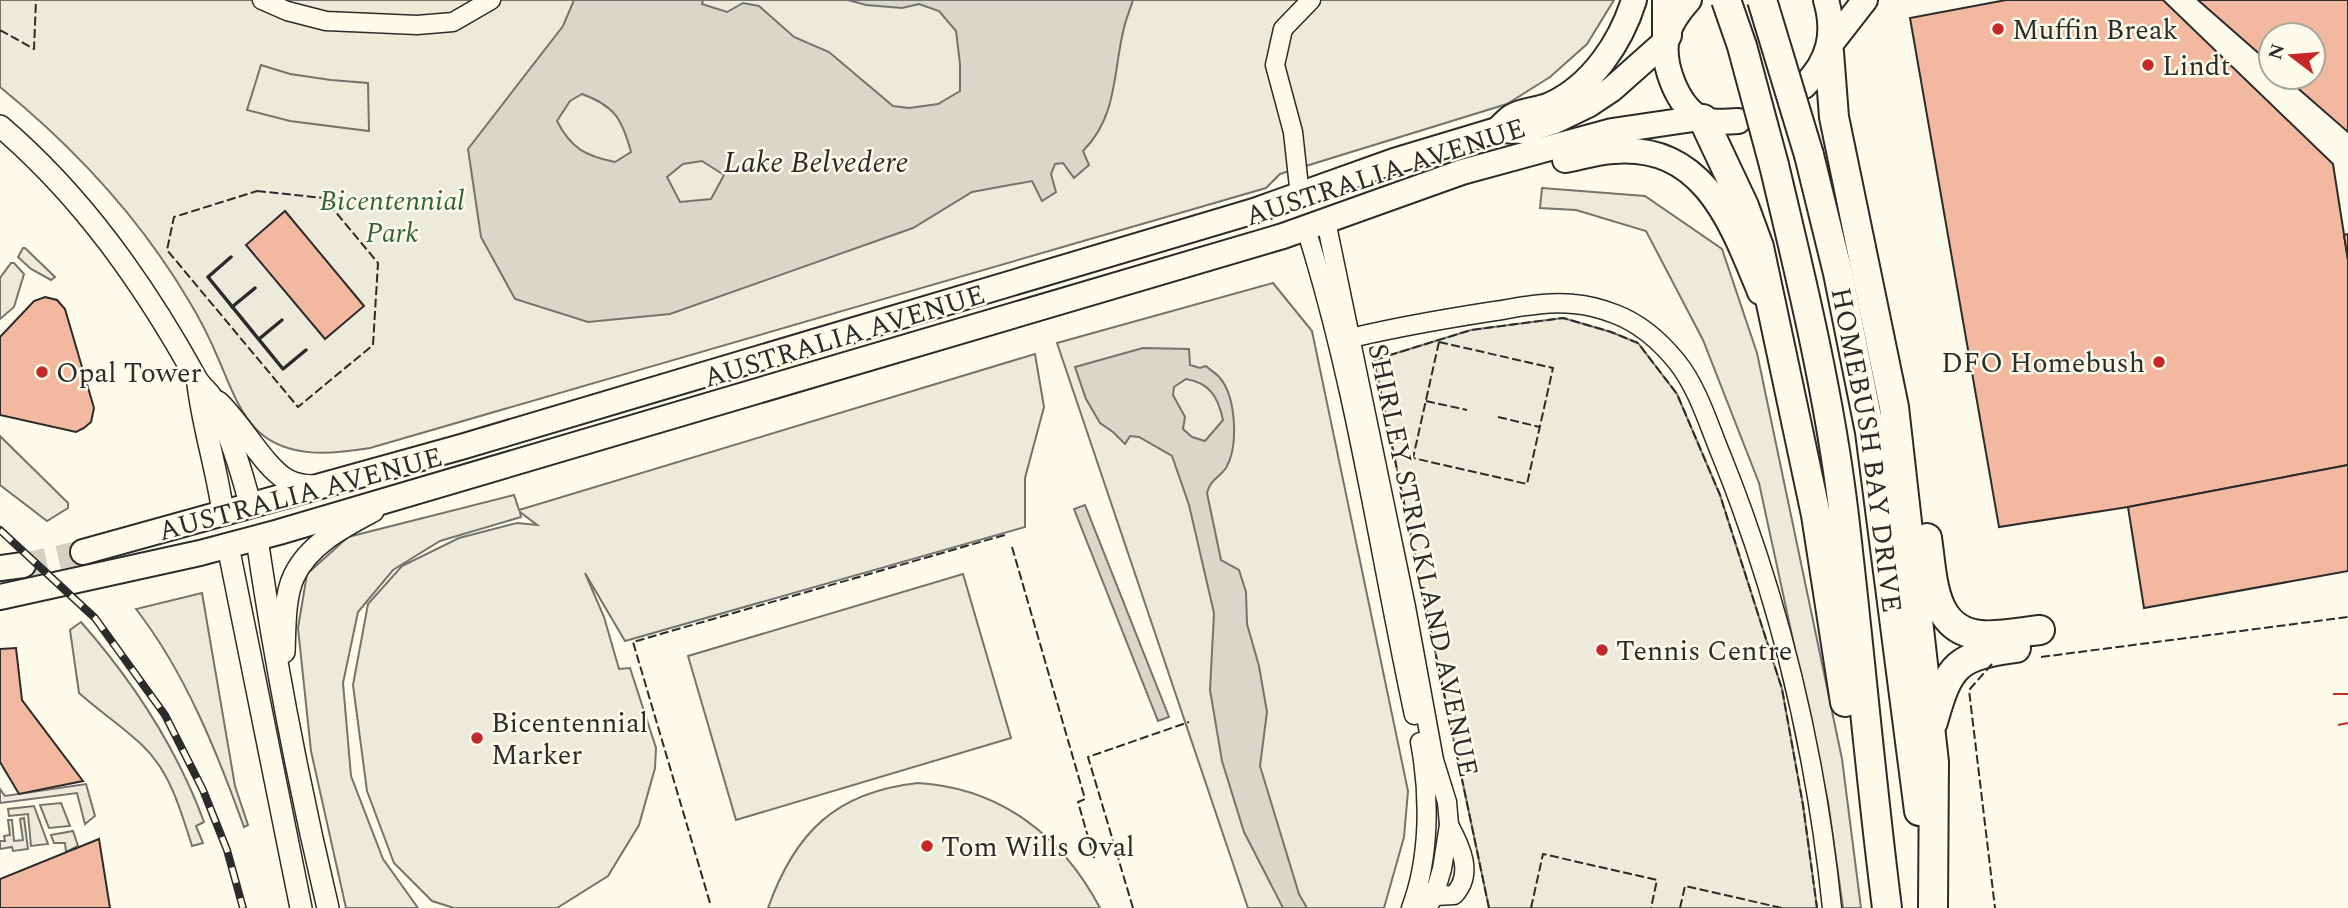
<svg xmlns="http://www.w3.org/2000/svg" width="2348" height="908" viewBox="0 0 2348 908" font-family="Spectral,serif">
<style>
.green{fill:#ecebdb;stroke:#74746e;stroke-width:2}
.parking{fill:#eceadb;stroke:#74746e;stroke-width:2}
.water{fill:#d8d7c9;stroke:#74746e;stroke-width:2;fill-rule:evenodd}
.building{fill:#f2b8a0;stroke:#2b2b2b;stroke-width:2}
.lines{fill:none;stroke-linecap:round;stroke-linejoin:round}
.secondary-tunnel{stroke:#d3d1c4;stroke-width:24;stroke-dasharray:24 12;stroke-linecap:butt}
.minor-casing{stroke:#2b2b2b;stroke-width:21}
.tertiary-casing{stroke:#2b2b2b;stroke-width:24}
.secondary-casing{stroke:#2b2b2b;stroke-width:28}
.trunk-casing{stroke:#2b2b2b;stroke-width:32}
.minor{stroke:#fdfbea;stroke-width:18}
.tertiary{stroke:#fdfbea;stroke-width:21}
.secondary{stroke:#fdfbea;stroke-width:24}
.trunk{stroke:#fdfbea;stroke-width:28}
.rail-casing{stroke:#2b2b2b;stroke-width:8}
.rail{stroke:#fdfbea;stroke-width:5;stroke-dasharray:16;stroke-linecap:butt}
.trunk-bridge-casing{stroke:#2b2b2b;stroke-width:32;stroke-linecap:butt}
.trunk-bridge{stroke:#fdfbea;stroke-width:28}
.fence{stroke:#2b2b2b;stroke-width:2;stroke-dasharray:9 3.5;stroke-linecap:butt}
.wall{stroke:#2b2b2b;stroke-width:3.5}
.power{stroke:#c62828;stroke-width:2;stroke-dasharray:24 5 3.5 5;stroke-linecap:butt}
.poi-dot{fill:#c62828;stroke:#fdfbea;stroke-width:2.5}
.labels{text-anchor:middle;stroke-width:5;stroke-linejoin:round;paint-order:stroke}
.poi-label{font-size:28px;fill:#2b2b2b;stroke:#fdfbea;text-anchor:start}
.street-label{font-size:28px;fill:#2b2b2b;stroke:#fdfbea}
.park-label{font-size:28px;font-style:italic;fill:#34623c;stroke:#fdfbea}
.water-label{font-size:30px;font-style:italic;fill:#2b2b2b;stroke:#fdfbea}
</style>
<rect width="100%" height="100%" fill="#fdfbea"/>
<g class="green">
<path d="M0 0H1614L1587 44 1550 77 1507 104 1280 174 1266 188 370 448C333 454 289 459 259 432 238 412 229 383 218 358 210 339 200 319 189 301 140 218 75 148 0 87Z"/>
<path d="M1542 188 1645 196 1722 249 1757 353 1842 759 1861 908H1843L1828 802 1759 483 1703 340 1646 231 1576 210 1540 208Z"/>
<path d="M23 248H25L55 277 51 280 31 269 18 257Z"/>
<path d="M11 263H14L24 274 14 307 0 319V278Z"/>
<path d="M1273 283 1312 331 1408 791 1404 837 1384 908H1248L1057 343Z"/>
<path d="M1563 318 1611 332 1638 343 1677 394 1720 495 1782 689 1803 805 1817 908H1489L1374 360 1471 330Z"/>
<path d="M1035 354 1044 407 1025 478V527L625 641 585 573 604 617 619 669 630 668 656 748 655 768 639 825 608 876 557 908H454L432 901 394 863 367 791 353 685 368 604 402 566 459 538 517 523 537 525 520 512 521 517 440 541 393 570 358 612 343 683 351 776 383 859 418 908H346L311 751 298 628 307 574 348 537 514 495 519 510Z"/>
<path d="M0 436 68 503V508L47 521 0 485Z"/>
<path d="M963 574 1011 738 736 820 688 656Z"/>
<path d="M202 593 235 786 248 825 244 827C217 752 185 672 136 609Z"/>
<path d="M81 622C132 680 177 749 204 822L196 826 203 843 192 846C181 811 170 771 142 745 122 726 99 711 79 693L70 630Z"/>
<path d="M918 783C1001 788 1062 836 1100 908H768C795 832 836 792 918 783Z"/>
<path d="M86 784 95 816 85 824 77 793 0 803V789L5 796Z"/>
<path d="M61 803 70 826 49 828 40 805Z"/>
<path d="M34 806 48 844 31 846 28 814 9 816 8 809Z"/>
<path d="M24 818 28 849 13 851 12 847 0 849V841H5L4 836 10 835 8 820H12L14 841 23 840 20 819Z"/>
<path d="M73 831 78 846 66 852 65 843H54L51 835Z"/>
</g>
<path class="parking" d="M261 65 290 74 331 80 368 83 369 131 290 121 247 110Z"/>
<g class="water">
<path d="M574 0H703L702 4 727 12 743 3 759 6 794 37 829 52 893 106 909 108 938 104 960 91V64L956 31 939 11 919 4 902 8 866 5 848 0H1133C1130 10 1125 21 1123 32 1113 75 1117 117 1083 151L1089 165 1074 178 1063 163 1055 164 1051 174 1056 192 1042 201 1032 181 972 192 913 228 670 314 588 322 515 299 481 237 468 149 563 26ZM582 94C615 106 622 119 631 152L615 162C585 156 571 148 557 121L570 101ZM702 161 724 175 711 199 680 202 667 177 683 164Z"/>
<path d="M1143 348 1189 349 1190 365 1200 368 1206 366C1210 370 1216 373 1219 377 1236 395 1239 446 1226 468 1219 478 1210 480 1207 493L1221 560 1239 570 1246 592 1247 624 1259 666 1267 712 1260 766 1299 894 1307 908H1283L1244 832 1222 761 1210 690 1214 613 1189 505 1172 456 1139 437 1130 436 1125 444 1113 432 1100 423 1086 399 1075 367ZM1186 379C1210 383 1218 397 1223 420L1205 441 1192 437 1183 429 1185 417 1173 395 1174 387Z"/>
<path d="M1085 505 1169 717 1158 721 1074 509Z"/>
</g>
<g class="building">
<path d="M2006 0H2163L2333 164 2348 260V465L2128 507 1999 527 1910 18Z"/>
<path d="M2198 0H2348V132L2285 77H2313V35H2271V64Z"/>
<path d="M285 211 364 306 325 339 246 245Z"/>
<path d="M2348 234V260L2344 235Z"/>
<path d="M45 297 57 300 65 309 94 408 91 422 84 428 76 432 0 415V337L34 301Z"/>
<path d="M2348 465V571L2144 608 2128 507Z"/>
<path d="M16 648 22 700 83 781 19 794 0 762V649Z"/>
<path d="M99 839 110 908H0V879Z"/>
</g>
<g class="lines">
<path class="secondary-tunnel" d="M23 565 83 552"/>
<defs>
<g id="minor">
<path d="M262 0 287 11 326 21 417 25 453 22 491 0"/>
<path d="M1300 196 1293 132 1275 65 1283 29 1311 0"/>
<path d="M1326 221 1406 607 1434 760 1447 802 1449 825 1442 869 1434 896 1427 908"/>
<path d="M1306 229C1356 387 1379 553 1414 715"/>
<path d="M1339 341C1390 328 1443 319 1495 311 1520 307 1547 301 1574 304 1588 305 1602 309 1615 314 1639 323 1660 341 1677 362 1698 388 1709 426 1722 457 1780 601 1816 753 1832 908"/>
<path d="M1427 892 1434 896 1454 895C1474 874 1461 847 1449 825"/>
<path d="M1411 908C1430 858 1430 795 1420 742"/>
</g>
<g id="tertiary">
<path d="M0 126C82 196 144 284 196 378 200 386 208 391 212 398 229 431 241 469 250 504"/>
<path d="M198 384C203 427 217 469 223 513"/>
<path d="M218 402C240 422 264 467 287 480 296 485 304 486 314 486"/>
<path d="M257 539C275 662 299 786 328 908"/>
<path d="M228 546 301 908"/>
<path d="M284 652C285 630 284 597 294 576 309 544 343 527 373 511"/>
</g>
<g id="secondary">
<path d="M1689 0C1680 10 1670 23 1667 37 1661 63 1677 105 1700 118 1710 123 1727 122 1738 121"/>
<path d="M1830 45 1865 0"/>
<path d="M1804 86C1829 61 1836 34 1826 0"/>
<path d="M1497 130C1502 126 1507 119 1513 116 1524 110 1539 110 1550 105 1592 86 1621 42 1634 0"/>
<path d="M1565 160C1581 157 1597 152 1613 151 1704 143 1732 224 1760 292"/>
<path d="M83 552 461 447 1254 211 1394 161 1497 130 1524 131 1555 121 1588 105 1612 89 1666 41"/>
<path d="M0 568 23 565"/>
<path d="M0 597 200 553 279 532 1283 236 1462 172 1612 131 1700 118"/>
</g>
<g id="trunk">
<path d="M1667 35V0"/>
<path d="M1829 52 1834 117 1894 407 1934 762 1933 908"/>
<path d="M1703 119 1744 206 1759 247 1816 515 1845 702"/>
<path id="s1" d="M1809 155 1838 273 1870 432 1919 811"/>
<path d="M1774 165C1801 278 1829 393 1843 508 1859 641 1870 775 1887 908"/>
<path d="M1927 538C1933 576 1931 630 1980 635 1999 637 2021 632 2040 630"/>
<path d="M1933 722C1949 664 1957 656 2016 648"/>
</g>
</defs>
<use href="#minor" class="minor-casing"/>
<use href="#tertiary" class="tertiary-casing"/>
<use href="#secondary" class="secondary-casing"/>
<use href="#trunk" class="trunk-casing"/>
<use href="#minor" class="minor"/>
<use href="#tertiary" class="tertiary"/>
<use href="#secondary" class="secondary"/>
<use href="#trunk" class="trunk"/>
<defs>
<path id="rail" d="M0 530 95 618 165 715 203 790 227 850 243 908"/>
</defs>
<use href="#rail" class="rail-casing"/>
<use href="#rail" class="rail"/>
<defs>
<g id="trunk-bridge">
<path d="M1726 0 1742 46 1774 165"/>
<path d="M1762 0 1809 155"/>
</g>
</defs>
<use href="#trunk-bridge" class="trunk-bridge-casing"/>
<use href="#trunk-bridge" class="trunk-bridge"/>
<g class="fence">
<path d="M0 30 34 49 36 0"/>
<path d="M257 191 324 198 378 263 373 345 298 407 167 250 174 217Z"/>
<path d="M1439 342 1553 368 1527 484 1413 458Z"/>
<path d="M1426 401 1467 410"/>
<path d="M1498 417 1540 427"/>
<path d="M1012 547 1085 799 1078 802 1094 858"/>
<path d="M2041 657 2348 617"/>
<path d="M1992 664 1969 690 1995 908"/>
<path d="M710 903 633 642 1008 534"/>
<path d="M1133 908 1088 757 1189 722"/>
<path d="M1489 908 1374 360 1471 330 1563 318 1611 332 1638 343 1677 394 1720 495 1782 689 1803 805 1817 908"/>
<path d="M1531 908 1543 854 1657 880 1651 908"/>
<path d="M1680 908 1685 886 1782 908"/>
</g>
<g class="wall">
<path d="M231 257 208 277 283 369 306 350"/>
<path d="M232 307 255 288"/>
<path d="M259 339 282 320"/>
</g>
<g class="power">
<path d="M2333 694H2348"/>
<path d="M2338 725 2348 723"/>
</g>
</g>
<g class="poi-dot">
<circle cx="1998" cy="29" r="7"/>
<circle cx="2148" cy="65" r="7"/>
<circle cx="2159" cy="362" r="7"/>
<circle cx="42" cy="372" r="7"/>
<circle cx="1602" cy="650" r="7"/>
<circle cx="477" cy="738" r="7"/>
<circle cx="927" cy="846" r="7"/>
</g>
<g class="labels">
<g class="poi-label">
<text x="2012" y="39">Muffin Break</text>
<text x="2162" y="75">Lindt</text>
<text x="2145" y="372" text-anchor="end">DFO Homebush</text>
<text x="56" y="382">Opal Tower</text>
<text x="1616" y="660">Tennis Centre</text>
<text x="491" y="732">Bicentennial<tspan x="491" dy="32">Marker</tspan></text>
<text x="941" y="856">Tom Wills Oval</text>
</g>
<g class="street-label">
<text transform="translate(1385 171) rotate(-18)" y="10">AUSTRALIA AVENUE</text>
<text transform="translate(844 335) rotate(-17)" y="10">AUSTRALIA AVENUE</text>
<text dy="10" stroke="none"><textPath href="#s1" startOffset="301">HOMEBUSH BAY DRIVE</textPath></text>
<text transform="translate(300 493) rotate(-15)" y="10">AUSTRALIA AVENUE</text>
<text transform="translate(1424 560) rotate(78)" y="10">SHIRLEY STRICKLAND AVENUE</text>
</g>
<g class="park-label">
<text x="392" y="210">Bicentennial<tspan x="392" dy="32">Park</tspan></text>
</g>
<g class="water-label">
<text x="816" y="172">Lake Belvedere</text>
</g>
</g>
<g transform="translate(2292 56) rotate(286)"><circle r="33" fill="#fdfbea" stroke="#a9a89e" stroke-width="2"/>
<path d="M0-5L12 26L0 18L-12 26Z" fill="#c62828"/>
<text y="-10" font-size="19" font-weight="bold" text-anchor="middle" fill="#2b2b2b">N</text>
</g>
</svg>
